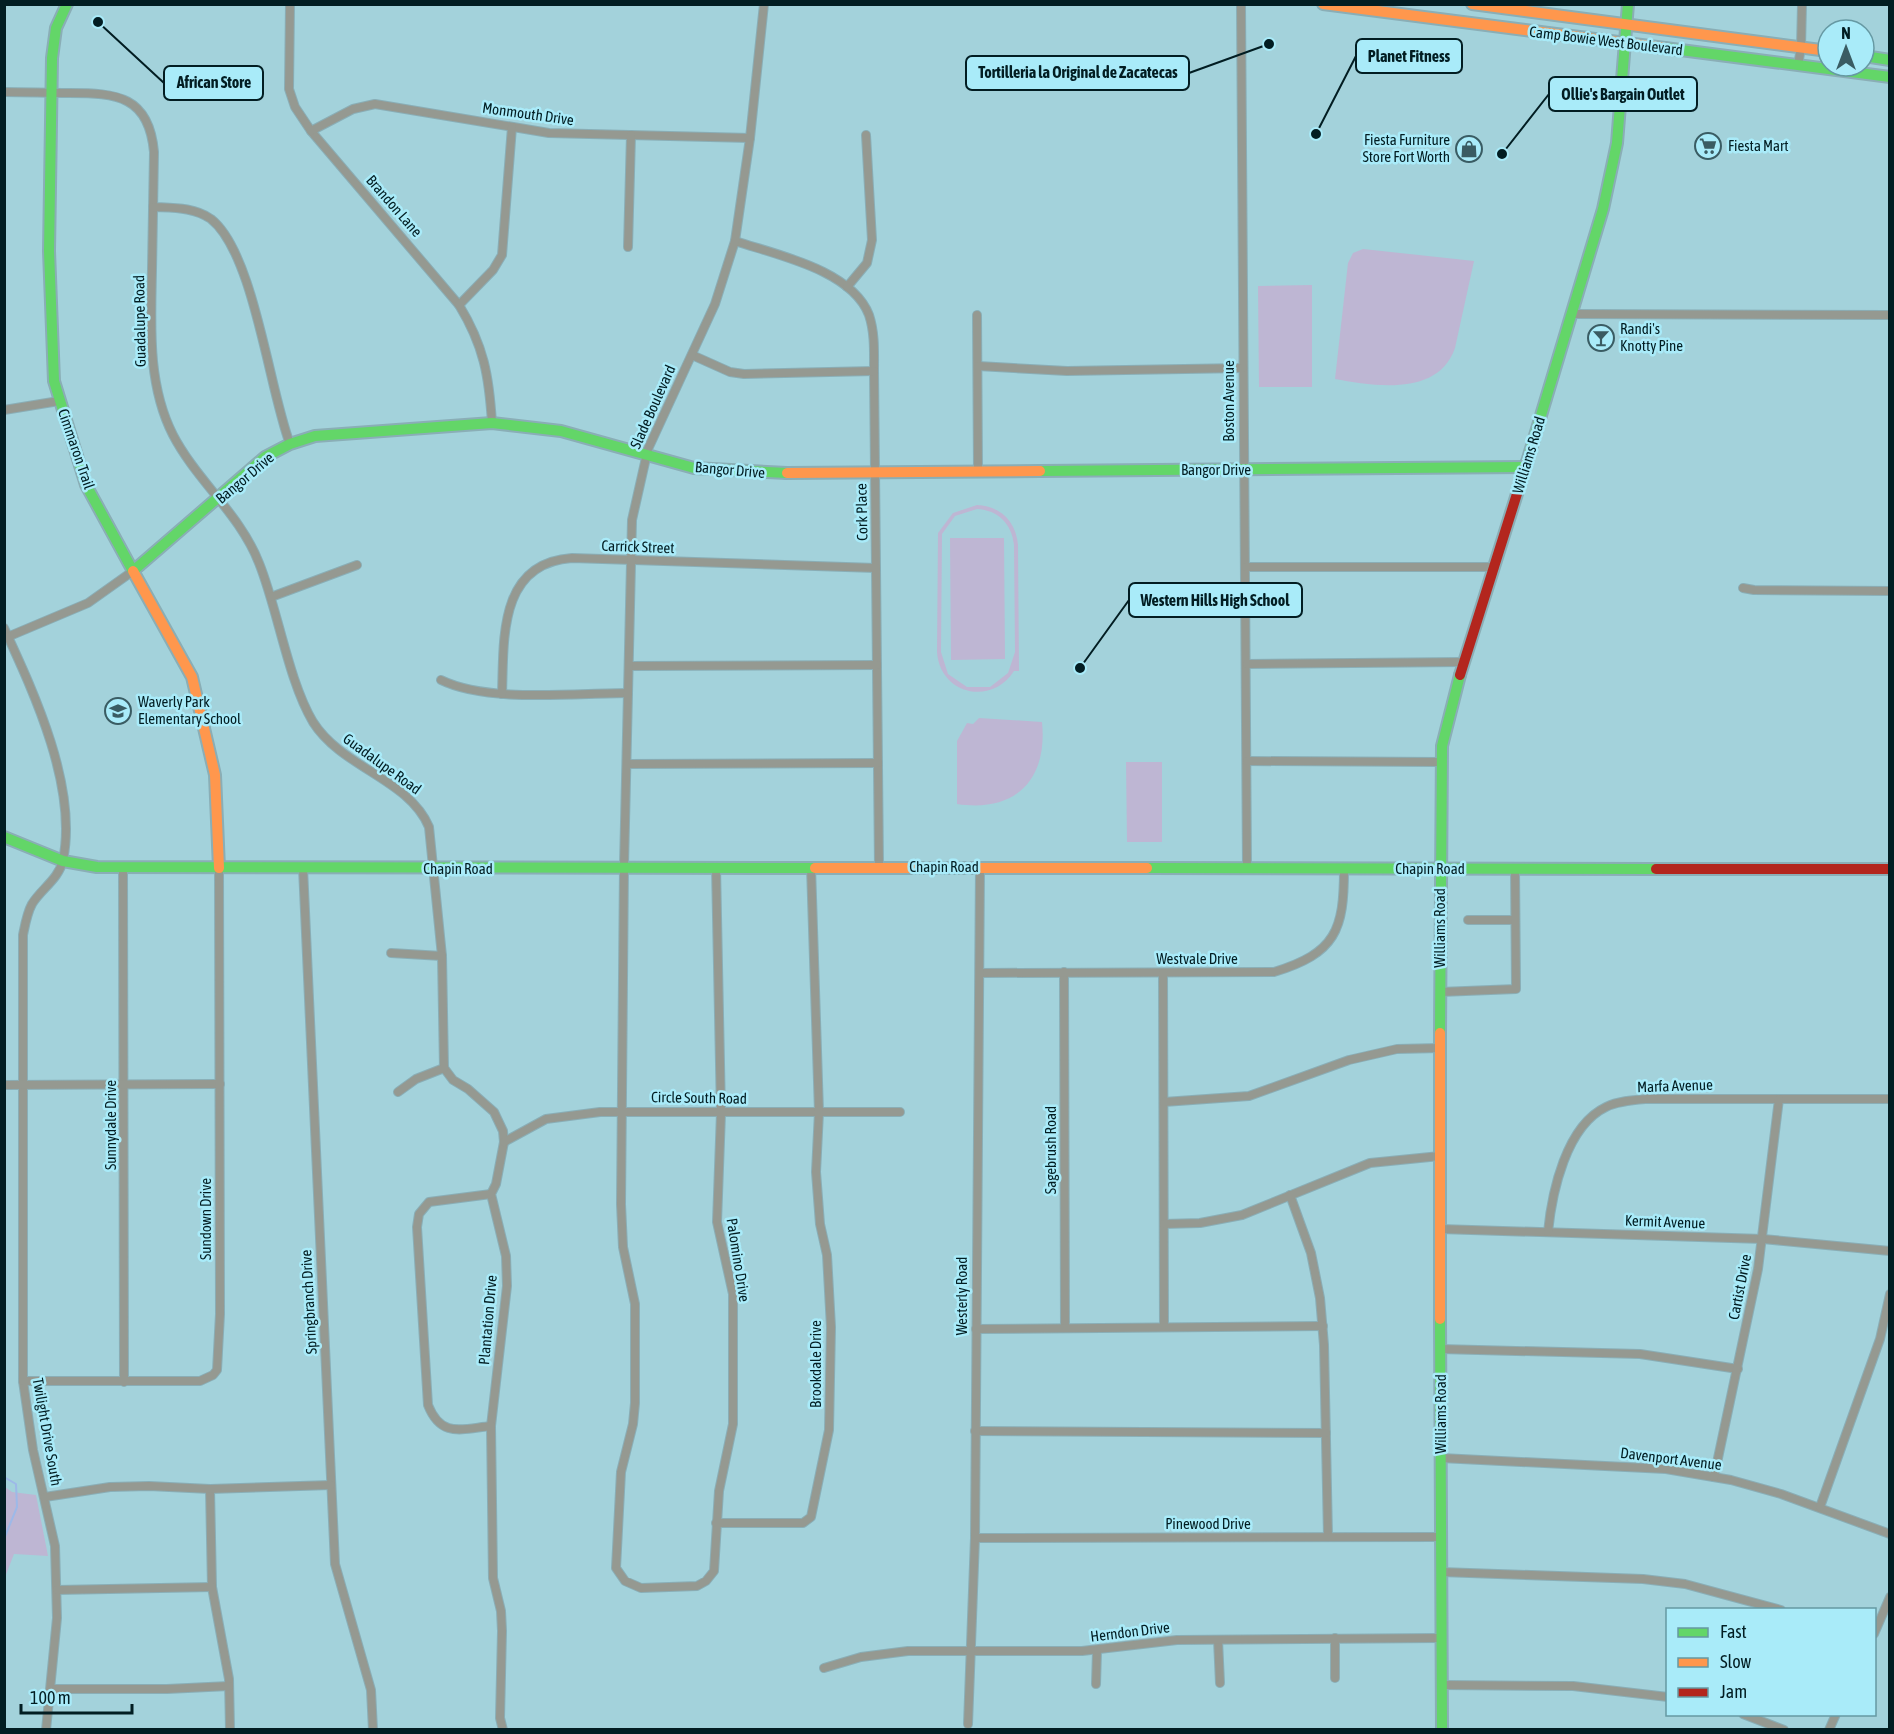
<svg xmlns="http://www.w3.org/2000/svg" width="1894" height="1734" viewBox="0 0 1894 1734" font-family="'Asap Condensed',sans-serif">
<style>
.green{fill:#beb6d3;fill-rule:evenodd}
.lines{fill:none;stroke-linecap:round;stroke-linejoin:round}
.stream{stroke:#9db9e8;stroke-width:2}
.street-casing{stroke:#8aaeb6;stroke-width:10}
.fast-casing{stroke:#8aaeb6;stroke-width:14}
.slow-casing{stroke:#8aaeb6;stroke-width:14}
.jam-casing{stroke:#8aaeb6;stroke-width:14}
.street{stroke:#959991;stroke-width:8}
.fast{stroke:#63d668;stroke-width:10}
.slow{stroke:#ff974d;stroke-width:10}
.jam{stroke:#b3261e;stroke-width:10}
.labels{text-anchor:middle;stroke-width:5;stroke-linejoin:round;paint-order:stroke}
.street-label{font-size:15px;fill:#021d22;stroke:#a9ebf9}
.poi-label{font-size:15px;fill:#021d22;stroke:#a9ebf9;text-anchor:start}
.leader{fill:none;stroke:#021d22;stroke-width:2}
.callout-dot{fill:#021d22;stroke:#a9ebf9;stroke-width:2}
.callout{fill:#a9ebf9;stroke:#021d22;stroke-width:2}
.callout-label{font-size:16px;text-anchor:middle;font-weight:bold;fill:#021d22}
</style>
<rect width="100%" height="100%" fill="#a3d2db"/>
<g class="green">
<path d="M1363 249 1474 261 1455 348C1438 397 1374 386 1335 379L1348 263 1353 253Z"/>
<path d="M1312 285V387H1259L1258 286Z"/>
<path d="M977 505C1000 506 1016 521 1018 545L1019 671H1014C992 706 940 695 937 652L938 533 953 513ZM977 509C998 510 1012 524 1014 545L1015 652 1008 673 990 687H967L948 674 941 652 942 534 955 516Z"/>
<path d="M950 538H1004L1005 659 951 660Z"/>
<path d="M979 718 1042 722C1048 780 1015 813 957 804V741L967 723 973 724Z"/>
<path d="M1126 762H1162V842H1127Z"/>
<path d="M5 1487 12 1492 36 1495 48 1556 14 1554 5 1577Z"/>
</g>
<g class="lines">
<path class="stream" d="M4 1477 16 1484 17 1507 4 1539"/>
<defs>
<g id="street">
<path d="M290 4 289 89 295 107 311 131 459 305C484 346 489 376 492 423"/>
<path d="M1241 4 1247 868"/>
<path d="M1798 65 1801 48 1802 4"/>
<path d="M4 92C26 92 48 93 69 93 117 93 149 96 154 152 153 191 153 231 152 270 151 325 147 384 173 435 197 481 240 514 259 563 278 610 288 680 313 722 342 768 409 779 429 827L442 956 444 1068 453 1080 468 1089 494 1112 503 1131 504 1142 496 1184 491 1194 506 1256 507 1286 491 1426 493 1578 501 1611 502 1631 500 1718 503 1730"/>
<path d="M311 131 353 109 375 104 549 133 750 138"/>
<path d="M153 207C173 208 194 207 211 219 254 253 269 389 290 444"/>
<path d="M735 241C777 255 852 270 869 315 875 333 874 352 874 371L879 867"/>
<path d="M628 247 631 135"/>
<path d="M847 287 867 263 872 240 866 135"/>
<path d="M459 305 493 270 502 255 512 127"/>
<path d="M1572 314 1890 315"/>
<path d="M977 315 978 471"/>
<path d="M692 355 730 372 744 374 874 371"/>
<path d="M978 366 1067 371 1243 368"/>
<path d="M4 410 59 401"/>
<path d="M1246 567H1495"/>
<path d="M1743 588 1754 590 1890 591"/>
<path d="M271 597 357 565"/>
<path d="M4 628C34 693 78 787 63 860 59 879 41 889 32 904 27 913 25 925 23 935V1381L33 1450 55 1546 57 1618 46 1730"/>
<path d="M5 638 88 603 133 571"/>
<path d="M1247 664 1463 662"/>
<path d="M629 666 877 665"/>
<path d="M441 680C488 703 574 693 628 693"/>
<path d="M502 694C504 640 498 563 572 558L876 568"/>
<path d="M1247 761 1441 762"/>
<path d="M628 764 878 763"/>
<path d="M716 867 721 1113 717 1222 733 1294V1424L719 1491 714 1571 706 1581 697 1586 641 1588 625 1581 616 1568 621 1472 633 1424 635 1403V1304L623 1247 621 1204 624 866 632 520 648 449 715 304 735 241 750 138 764 4"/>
<path d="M123 868 124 1382"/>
<path d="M303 868 335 1564 371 1690 373 1730"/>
<path d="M1468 920H1515"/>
<path d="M391 953 442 956"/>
<path d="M1064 972 1065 1328"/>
<path d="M980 973 1274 972C1336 953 1344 930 1344 869"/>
<path d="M1163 973 1164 1327"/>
<path d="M1440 992 1516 989 1515 869"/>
<path d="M4 1085 220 1084"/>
<path d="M398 1092 416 1079 444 1068"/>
<path d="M1164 1102 1249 1096 1349 1060 1397 1049 1440 1048"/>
<path d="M504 1142 546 1119 600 1112H900"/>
<path d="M1290 1195 1311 1253 1320 1298 1324 1345 1328 1536"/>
<path d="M1164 1224 1200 1223 1242 1215 1370 1163 1440 1156"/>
<path d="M1440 1229 1763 1239 1890 1251"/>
<path d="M1548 1232C1552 1192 1566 1126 1606 1107 1618 1101 1634 1100 1647 1099H1890"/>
<path d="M976 1329 1323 1326"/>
<path d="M1440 1349 1640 1354 1738 1369"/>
<path d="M23 1381H200L213 1375 217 1370 220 1314 219 868"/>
<path d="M491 1426C461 1429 441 1438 428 1405L417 1227 419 1214 429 1202 491 1194"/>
<path d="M975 1431 1326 1433"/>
<path d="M1441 1458 1666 1469 1731 1480 1781 1494 1890 1534"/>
<path d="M1714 1477 1758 1269 1779 1099"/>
<path d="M210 1489 212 1587 229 1679 230 1730"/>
<path d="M45 1497 110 1487 149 1486 210 1489 331 1485"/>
<path d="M1820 1507 1880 1339 1890 1294"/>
<path d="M716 1523H803L811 1517 829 1430 831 1327 827 1255 820 1224 816 1172 819 1112 811 867"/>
<path d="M975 1538 1441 1537"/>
<path d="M1441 1572 1643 1579 1685 1584 1781 1610"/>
<path d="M57 1590 212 1587"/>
<path d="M1874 1634 1890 1597"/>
<path d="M1218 1640 1220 1683"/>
<path d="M824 1668 861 1657 908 1651H1082L1177 1640 1441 1638"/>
<path d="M1335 1678V1638"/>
<path d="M1096 1684 1097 1651"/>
<path d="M1442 1685 1573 1686 1668 1697"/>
<path d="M52 1689H167L229 1686"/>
<path d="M1743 1714 1784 1730"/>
<path d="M968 1724 975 1538 980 867"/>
<path d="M1829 1730 1836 1714"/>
</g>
<g id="fast">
<path d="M67 4 56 28 52 58 49 251 54 381 86 485 133 571"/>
<path d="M1665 48 1890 77"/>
<path d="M1864 56 1890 60"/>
<path d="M1527 462 1603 209 1617 143 1628 4"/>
<path d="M1040 471 1525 467"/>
<path d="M133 571 265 457 290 444 315 436 492 423 561 431 694 468 787 473"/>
<path d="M4 837 63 861 97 867 815 868"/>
<path d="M1147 868 1656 869"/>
<path d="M1440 1033 1442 746 1460 675"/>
<path d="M1440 1319 1442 1730"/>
</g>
<g id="slow">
<path d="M1323 4 1665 48"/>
<path d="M1472 4 1828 51"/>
<path d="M787 473 1040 471"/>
<path d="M133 571 192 677 215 775 219 868"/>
<path d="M815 868H1147"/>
<path d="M1440 1033V1319"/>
</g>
<g id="jam">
<path d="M1460 675 1527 462"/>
<path d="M1656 869H1890"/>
</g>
</defs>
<use href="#street" class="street-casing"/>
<use href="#fast" class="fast-casing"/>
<use href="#slow" class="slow-casing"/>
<use href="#jam" class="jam-casing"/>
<use href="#street" class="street"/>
<use href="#fast" class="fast"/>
<use href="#slow" class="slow"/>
<use href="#jam" class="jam"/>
</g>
<defs>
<symbol id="supermarket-ring" viewBox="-11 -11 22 22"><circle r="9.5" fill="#a9ebf9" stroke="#3a5c63" stroke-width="1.5"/><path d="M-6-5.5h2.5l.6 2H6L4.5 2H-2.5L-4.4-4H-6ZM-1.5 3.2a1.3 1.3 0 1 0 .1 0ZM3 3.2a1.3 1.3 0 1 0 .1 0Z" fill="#3a5c63"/></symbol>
<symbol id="shop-ring" viewBox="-11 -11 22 22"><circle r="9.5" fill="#a9ebf9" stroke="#3a5c63" stroke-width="1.5"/><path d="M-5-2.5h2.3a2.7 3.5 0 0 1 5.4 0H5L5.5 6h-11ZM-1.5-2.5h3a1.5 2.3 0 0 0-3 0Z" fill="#3a5c63"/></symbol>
<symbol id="bar-ring" viewBox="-11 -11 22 22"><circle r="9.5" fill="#a9ebf9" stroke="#3a5c63" stroke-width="1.5"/><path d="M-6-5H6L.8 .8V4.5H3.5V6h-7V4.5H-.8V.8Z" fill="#3a5c63"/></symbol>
<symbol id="school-ring" viewBox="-11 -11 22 22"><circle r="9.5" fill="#a9ebf9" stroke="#3a5c63" stroke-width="1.5"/><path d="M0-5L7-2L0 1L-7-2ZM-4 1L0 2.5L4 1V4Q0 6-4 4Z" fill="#3a5c63"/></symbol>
</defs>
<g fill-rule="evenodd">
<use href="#supermarket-ring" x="1693" y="131" width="30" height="30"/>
<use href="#shop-ring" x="1454" y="134" width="30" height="30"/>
<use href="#bar-ring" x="1586" y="323" width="30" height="30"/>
<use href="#school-ring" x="103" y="696" width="30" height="30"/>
</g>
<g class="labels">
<g class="street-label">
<text transform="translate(1606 41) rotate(7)" y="5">Camp Bowie West Boulevard</text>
<text transform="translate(528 114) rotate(8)" y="5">Monmouth Drive</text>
<text transform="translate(394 206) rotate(49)" y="5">Brandon Lane</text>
<text transform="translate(140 321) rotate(-91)" y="5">Guadalupe Road</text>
<text transform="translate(1229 401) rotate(-90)" y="5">Boston Avenue</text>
<text transform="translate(653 407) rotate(-66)" y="5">Slade Boulevard</text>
<text transform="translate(76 449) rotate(71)" y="5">Cimmaron Trail</text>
<text transform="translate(1529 455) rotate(-73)" y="5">Williams Road</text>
<text transform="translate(730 470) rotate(5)" y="5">Bangor Drive</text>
<text x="1216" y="475">Bangor Drive</text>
<text transform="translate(245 478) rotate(-40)" y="5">Bangor Drive</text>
<text transform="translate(862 512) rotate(-91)" y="5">Cork Place</text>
<text transform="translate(638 547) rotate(2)" y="5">Carrick Street</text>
<text transform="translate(382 764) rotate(36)" y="5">Guadalupe Road</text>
<text x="944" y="872">Chapin Road</text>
<text x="458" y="874">Chapin Road</text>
<text x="1430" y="874">Chapin Road</text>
<text transform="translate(1440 928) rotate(-90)" y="5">Williams Road</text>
<text x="1197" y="964">Westvale Drive</text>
<text transform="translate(1675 1086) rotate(-2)" y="5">Marfa Avenue</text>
<text transform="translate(699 1098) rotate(1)" y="5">Circle South Road</text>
<text transform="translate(111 1125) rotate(-90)" y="5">Sunnydale Drive</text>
<text transform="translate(1051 1150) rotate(-90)" y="5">Sagebrush Road</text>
<text transform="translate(206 1219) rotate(-90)" y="5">Sundown Drive</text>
<text transform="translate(1665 1222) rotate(2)" y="5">Kermit Avenue</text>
<text transform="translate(738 1260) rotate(81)" y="5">Palomino Drive</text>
<text transform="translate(1740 1287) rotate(-79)" y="5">Cartist Drive</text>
<text transform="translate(962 1296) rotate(-90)" y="5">Westerly Road</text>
<text transform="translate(309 1302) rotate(-93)" y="5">Springbranch Drive</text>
<text transform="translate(488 1320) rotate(-85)" y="5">Plantation Drive</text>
<text transform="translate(816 1364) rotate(-90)" y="5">Brookdale Drive</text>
<text transform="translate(1441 1414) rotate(-90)" y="5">Williams Road</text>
<text transform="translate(47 1432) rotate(80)" y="5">Twilight Drive South</text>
<text transform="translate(1671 1459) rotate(7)" y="5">Davenport Avenue</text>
<text x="1208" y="1529">Pinewood Drive</text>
<text transform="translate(1130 1632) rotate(-7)" y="5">Herndon Drive</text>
</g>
<g class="poi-label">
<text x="1450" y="145" text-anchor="end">Fiesta Furniture<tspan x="1450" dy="17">Store Fort Worth</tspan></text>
<text x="1728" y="151">Fiesta Mart</text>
<text x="1620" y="334">Randi's<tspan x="1620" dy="17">Knotty Pine</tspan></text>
<text x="138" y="707">Waverly Park<tspan x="138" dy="17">Elementary School</tspan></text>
</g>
</g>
<path class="leader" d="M1316 134L1356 56M1269 44L1189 73M98 22L164 83M1502 154L1549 94M1080 668L1129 600"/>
<g class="callout-dot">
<circle cx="1316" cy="134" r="6"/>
<circle cx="1269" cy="44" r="6"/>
<circle cx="98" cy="22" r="6"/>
<circle cx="1502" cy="154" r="6"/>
<circle cx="1080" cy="668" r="6"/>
</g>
<g class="callout">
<rect x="1356" y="39" width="106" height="34" rx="6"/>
<rect x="966" y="56" width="223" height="34" rx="6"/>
<rect x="164" y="66" width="99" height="34" rx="6"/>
<rect x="1549" y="77" width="148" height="34" rx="6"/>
<rect x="1129" y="583" width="173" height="34" rx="6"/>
</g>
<g class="callout-label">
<text x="1409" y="62">Planet Fitness</text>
<text x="1078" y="78">Tortilleria la Original de Zacatecas</text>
<text x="214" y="88">African Store</text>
<text x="1623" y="100">Ollie's Bargain Outlet</text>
<text x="1215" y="606">Western Hills High School</text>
</g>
<rect width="1894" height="1734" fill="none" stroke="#021d22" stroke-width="12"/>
<rect x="1666" y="1608" width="210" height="108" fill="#a9ebf9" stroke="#6699a3" stroke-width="1.5"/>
<rect x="1678" y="1628" width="30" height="9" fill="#63d668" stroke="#6699a3" stroke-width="1.5"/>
<text x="1720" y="1638" font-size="18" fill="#021d22">Fast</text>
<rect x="1678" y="1658" width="30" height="9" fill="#ff974d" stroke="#6699a3" stroke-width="1.5"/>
<text x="1720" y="1668" font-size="18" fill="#021d22">Slow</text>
<rect x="1678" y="1688" width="30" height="9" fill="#b3261e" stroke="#6699a3" stroke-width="1.5"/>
<text x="1720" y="1698" font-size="18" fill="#021d22">Jam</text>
<g transform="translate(1846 48)"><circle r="28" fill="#a9ebf9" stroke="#6699a3" stroke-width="1.5"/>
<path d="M0-4.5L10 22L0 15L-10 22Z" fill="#3a5c63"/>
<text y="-9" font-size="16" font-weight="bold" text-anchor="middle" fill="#021d22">N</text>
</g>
<path d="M21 1704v9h111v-9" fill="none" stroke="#021d22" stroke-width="3"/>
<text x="30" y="1704" font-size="18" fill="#021d22" stroke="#a9ebf9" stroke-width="4.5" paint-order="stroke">100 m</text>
</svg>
